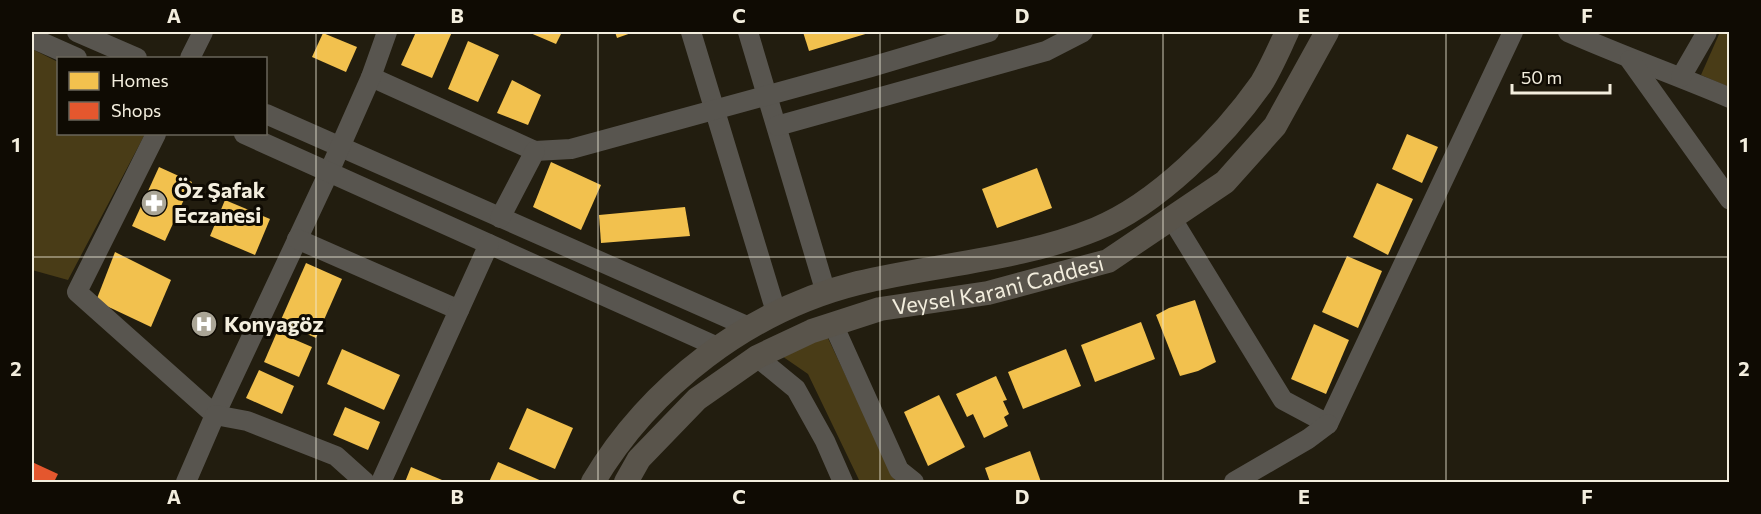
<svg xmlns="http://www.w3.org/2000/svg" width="1761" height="514" viewBox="0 0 1761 514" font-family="Commissioner,sans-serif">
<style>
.green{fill:#493c17}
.homes{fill:#f2c14e}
.shops{fill:#e4572e}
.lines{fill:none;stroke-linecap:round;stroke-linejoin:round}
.minor{stroke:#58554f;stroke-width:20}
.major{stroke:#59544b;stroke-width:24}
.grid{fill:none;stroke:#f3eede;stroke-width:1.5;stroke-opacity:0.55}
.labels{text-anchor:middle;stroke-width:6;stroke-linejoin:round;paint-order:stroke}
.poi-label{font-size:22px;font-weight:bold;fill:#f3eede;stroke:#0f0b03;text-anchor:start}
.street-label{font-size:22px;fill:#f3eede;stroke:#0f0b03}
.neatline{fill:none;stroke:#f3eede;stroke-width:2}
.grid-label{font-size:20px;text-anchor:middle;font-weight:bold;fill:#f3eede}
</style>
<rect width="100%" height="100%" fill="#221d0f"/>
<g class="green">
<path d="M1720 32H1729V87L1701 75Z"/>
<path d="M32 49 58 62V134H145L68 280 32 270Z"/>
<path d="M826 334 896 482H860L808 374 779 354Z"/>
</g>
<g class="homes">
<path d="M416 32H452L432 78 401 65Z"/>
<path d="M528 32H562L556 44Z"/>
<path d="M615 32H634L617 38Z"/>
<path d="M803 32H872L809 51Z"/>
<path d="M323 33 357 47 346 72 312 57Z"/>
<path d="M468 41 499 55 478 102 448 89Z"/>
<path d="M512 80 541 95 528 125 497 113Z"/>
<path d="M1407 134 1438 147 1422 183 1392 169Z"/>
<path d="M551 162 601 185 581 230 533 207Z"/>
<path d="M159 167 192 182 165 241 132 226Z"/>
<path d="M1037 168 1052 208 997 228 982 189Z"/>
<path d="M1377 183 1413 199 1388 255 1353 237Z"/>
<path d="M225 200 270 219 255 255 210 236Z"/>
<path d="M685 207 690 236 601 243 599 215Z"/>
<path d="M115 252 171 280 151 327 96 301Z"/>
<path d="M1347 256 1382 271 1358 328 1322 312Z"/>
<path d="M306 263 342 279 316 338 280 322Z"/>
<path d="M1195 300 1216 362 1198 371 1180 376 1156 315 1169 308Z"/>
<path d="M1141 322 1155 359 1095 382 1081 345Z"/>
<path d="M1314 324 1349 340 1326 394 1291 379Z"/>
<path d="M277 332 312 347 299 377 264 362Z"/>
<path d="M342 349 400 375 384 410 327 384Z"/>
<path d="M1066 349 1081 386 1023 409 1008 372Z"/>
<path d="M259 370 294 386 282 414 246 398Z"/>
<path d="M996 376 1007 400 1003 401 1009 414 1004 417 1008 426 984 438 973 414 967 417 956 394Z"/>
<path d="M939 395 965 447 928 466 904 412Z"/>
<path d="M345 407 380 422 368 450 333 435Z"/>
<path d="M527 408 573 428 555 469 509 449Z"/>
<path d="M1030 451 1041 482H990L985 468Z"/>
<path d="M498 462 544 482H489Z"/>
<path d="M411 467 442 480 441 482H405Z"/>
</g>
<path class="shops" d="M32 462 58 474 54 482H32Z"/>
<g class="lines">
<g class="minor">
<path d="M77 32 137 58"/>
<path d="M691 32 776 312"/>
<path d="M748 32 826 293"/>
<path d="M1568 32C1622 56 1676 75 1730 98"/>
<path d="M32 38 77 58"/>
<path d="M190 58 203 32"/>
<path d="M1630 60 1730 200"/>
<path d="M371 77 535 151 571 149 871 67 989 32"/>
<path d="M1681 77 1707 32"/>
<path d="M266 114 751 328"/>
<path d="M777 126 1046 51 1083 32"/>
<path d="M156 134 77 292 215 415 329 172 371 77 387 32"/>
<path d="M244 134 720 348"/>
<path d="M500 218 535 151"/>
<path d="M1172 219 1283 400 1328 424 1513 32"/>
<path d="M297 239 459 310"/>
<path d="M833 324 899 470 914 482"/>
<path d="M757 357 796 389 825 441 843 482"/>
<path d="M186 482 215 415 247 421 336 456 365 482"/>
<path d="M381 482 489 244"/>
<path d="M1234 482 1308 439 1328 424"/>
</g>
<g class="major">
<path d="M593 482C650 386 749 310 858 283 937 264 1020 260 1096 229 1157 204 1223 138 1261 84 1271 68 1279 49 1287 32"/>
<path id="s1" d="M626 482 639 459 697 399 757 357 812 331 880 309 988 293 1108 261 1225 182 1275 126 1327 32"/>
</g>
</g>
<path class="grid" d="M316 32V482M598 32V482M880 32V482M1163 32V482M1446 32V482M32 257H1730"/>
<defs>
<symbol id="pharmacy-disc" viewBox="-11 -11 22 22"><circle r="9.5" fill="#aaa596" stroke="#0f0b03"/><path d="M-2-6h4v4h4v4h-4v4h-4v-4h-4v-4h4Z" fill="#fff"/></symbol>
<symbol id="hospital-disc" viewBox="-11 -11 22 22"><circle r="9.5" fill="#aaa596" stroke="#0f0b03"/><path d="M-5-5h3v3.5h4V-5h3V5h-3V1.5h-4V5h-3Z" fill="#fff"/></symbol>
</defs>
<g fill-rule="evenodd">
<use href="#pharmacy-disc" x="139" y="188" width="30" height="30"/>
<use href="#hospital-disc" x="189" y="309" width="30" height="30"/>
</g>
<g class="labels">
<g class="poi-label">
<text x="174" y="198">Öz Şafak<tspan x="174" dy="25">Eczanesi</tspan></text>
<text x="224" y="332">Konyagöz</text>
</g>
<g class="street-label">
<text dy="8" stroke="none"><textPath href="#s1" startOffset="436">Veysel Karani Caddesi</textPath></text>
</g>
</g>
<rect width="1761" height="514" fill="none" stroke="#0f0b03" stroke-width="66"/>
<rect x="57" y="57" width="210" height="78" fill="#0f0b03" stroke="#6a665b" stroke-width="1.5"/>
<rect x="69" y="72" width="30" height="18" fill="#f2c14e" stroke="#6a665b" stroke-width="1.5"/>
<text x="111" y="87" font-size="18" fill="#f3eede">Homes</text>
<rect x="69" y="102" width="30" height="18" fill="#e4572e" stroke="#6a665b" stroke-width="1.5"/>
<text x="111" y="117" font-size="18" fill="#f3eede">Shops</text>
<path d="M1512 84v9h98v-9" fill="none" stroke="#f3eede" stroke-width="3"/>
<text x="1521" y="84" font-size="18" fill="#f3eede" stroke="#0f0b03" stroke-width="4.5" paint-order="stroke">50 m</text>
<rect x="33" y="33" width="1695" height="448" class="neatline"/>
<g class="grid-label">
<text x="174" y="23">A</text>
<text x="457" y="23">B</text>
<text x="739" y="23">C</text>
<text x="1022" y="23">D</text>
<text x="1304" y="23">E</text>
<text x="1587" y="23">F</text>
<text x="16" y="152">1</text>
<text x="1744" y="152">1</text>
<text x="16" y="376">2</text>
<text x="1744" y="376">2</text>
<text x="174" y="504">A</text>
<text x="457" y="504">B</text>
<text x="739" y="504">C</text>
<text x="1022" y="504">D</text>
<text x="1304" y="504">E</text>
<text x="1587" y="504">F</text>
</g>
</svg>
